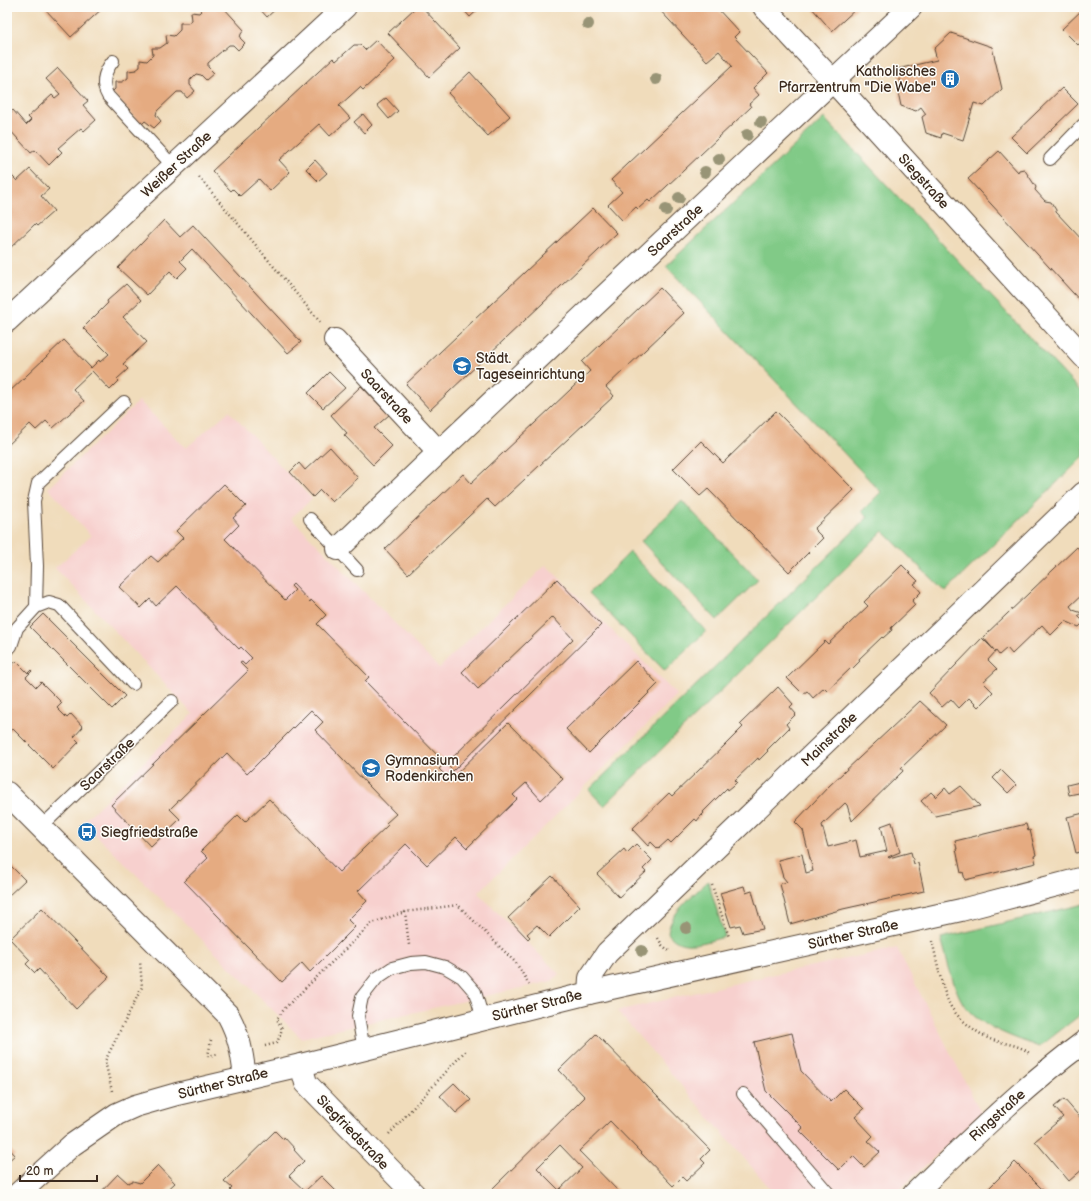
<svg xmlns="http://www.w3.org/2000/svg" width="1091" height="1201" viewBox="0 0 1091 1201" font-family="'Balsamiq Sans',sans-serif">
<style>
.built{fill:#f7d0ce}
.green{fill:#81ca87;stroke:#5e7a52}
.building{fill:#e5ab81;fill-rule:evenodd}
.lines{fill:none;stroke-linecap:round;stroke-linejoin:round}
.lane-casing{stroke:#564536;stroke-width:14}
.street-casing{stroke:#564536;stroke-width:24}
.secondary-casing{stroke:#564536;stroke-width:24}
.path{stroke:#564536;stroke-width:2.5;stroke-dasharray:1 3;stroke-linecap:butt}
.lane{stroke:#fff;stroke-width:12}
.street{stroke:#fff;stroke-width:22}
.secondary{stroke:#fff;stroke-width:22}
.tree{fill:#989476}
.labels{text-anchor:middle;stroke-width:3;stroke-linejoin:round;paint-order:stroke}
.poi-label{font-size:14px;fill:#3b2a1e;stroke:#fdfcf7;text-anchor:start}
.street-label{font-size:14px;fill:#3b2a1e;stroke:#fdfcf7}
</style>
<rect width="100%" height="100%" fill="#fdfcf7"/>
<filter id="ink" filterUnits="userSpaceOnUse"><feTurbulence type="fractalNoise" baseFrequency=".025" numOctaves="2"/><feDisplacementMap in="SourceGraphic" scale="8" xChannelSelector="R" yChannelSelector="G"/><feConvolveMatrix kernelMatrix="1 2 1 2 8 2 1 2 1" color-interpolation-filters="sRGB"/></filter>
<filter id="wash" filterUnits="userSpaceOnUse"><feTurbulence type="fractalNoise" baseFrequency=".012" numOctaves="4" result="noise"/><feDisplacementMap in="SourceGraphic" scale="16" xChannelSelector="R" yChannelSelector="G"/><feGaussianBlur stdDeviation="0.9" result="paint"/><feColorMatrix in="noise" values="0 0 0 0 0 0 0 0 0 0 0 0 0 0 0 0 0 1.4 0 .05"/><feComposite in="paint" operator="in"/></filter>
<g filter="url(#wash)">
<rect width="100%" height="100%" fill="#f0dcbb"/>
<g class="built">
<path d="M139 401 186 448 229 411 312 499 291 518 439 668 546 565 677 695 478 893 559 974 552 981 301 1038 83 822 193 714 55 568 91 536 48 488Z"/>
<path d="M897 948 981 1113 895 1194H775L617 1011 775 974Z"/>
</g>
<g class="green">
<path d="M824 118 1084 395V456L945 592 883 531 604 806 589 790 868 517 862 511 881 492 666 266Z"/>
<path d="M682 501 758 580 717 620 641 541Z"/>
<path d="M630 552 706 631 665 671 589 593Z"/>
<path d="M708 881 725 937C706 941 681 953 668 933 671 911 693 896 708 881Z"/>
<path d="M1084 904V1012L1039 1047C1016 1038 984 1028 968 1010 954 995 947 958 941 938Z"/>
</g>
<g id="blocks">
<g class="building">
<path d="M47 7H104L71 37 45 9Z"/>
<path d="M205 7H223L244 30 241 34 240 38 245 43 238 50 233 45H229L208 63V67L214 73 206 80 201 75 196 74 190 80V85L195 91 187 98 182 92H177L157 111 156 115 161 121 154 128 145 121 141 125 112 92 115 89V82H122L128 78V71L136 70 140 67V60L147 61 153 55 152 48H160L167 43 166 35 174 36 180 30V23H188L192 20 191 12 199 13Z"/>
<path d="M258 7H278L267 17Z"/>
<path d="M416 7H422L460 48 429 77 388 33Z"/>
<path d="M461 7H481L470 17Z"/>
<path d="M657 7H716L739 32 734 37 768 73 753 88 759 95 749 104 751 107 650 202 648 200 638 209 636 207 622 220 608 205 622 192 611 180 732 66 719 51 707 61Z"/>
<path d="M811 7H858L832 31Z"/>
<path d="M1084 8V39L1078 45 1062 29Z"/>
<path d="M951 33 992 47 1002 89 984 106 974 103 963 140 942 133 941 138 926 133 922 117 926 114 921 107 916 111 901 106 898 92 903 90 897 69 937 60 934 49Z"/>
<path d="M376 40 395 60 363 90 360 87 339 106 350 118 330 136 319 124 279 160 290 172 270 191 259 179 240 196 233 189 231 191 212 171 333 58 336 61 354 45H360L365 50Z"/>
<path d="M58 68 88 101 83 105 96 120 84 131 81 128 58 148 62 152 49 165 35 150 31 153 7 127V116L13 110 26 125 31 120 28 117 52 95 55 98 60 94 46 79Z"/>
<path d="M470 72 510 116 488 136 448 93Z"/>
<path d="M1062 88 1078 104 1027 153 1011 137Z"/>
<path d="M386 98 398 111 389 119 377 105Z"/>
<path d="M363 114 372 125 364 133 354 122Z"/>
<path d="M999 151 1018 172 1019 170 1024 169 1036 187 1035 190 1045 201 1051 202 1056 210V212L1084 242V305L968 179Z"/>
<path d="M315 160 327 173 318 181 306 169Z"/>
<path d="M30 169 49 189 41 196 54 211 37 226 35 224 7 251V171L17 181Z"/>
<path d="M593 208 617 233 430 410 406 384Z"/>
<path d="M164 220 180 237 193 225 301 342 288 353 192 249 180 261 187 268 177 278 170 271 147 295 118 268Z"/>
<path d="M126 284 141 300 123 317 147 342 123 364 128 369 117 379 119 381 110 390 92 371 73 389 84 401 69 414 53 428 46 421 36 430 30 424 7 446V394L64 340 91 368 99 360 100 362 109 354 83 328 108 303 107 301Z"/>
<path d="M660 288 684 313 606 387 614 396 495 507 487 499 408 574 385 549 463 474 471 483 551 408 590 371 582 362Z"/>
<path d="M329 372 345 388 323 408 308 393Z"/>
<path d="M361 386 389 415 374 428 392 446 373 465 344 435 347 433 331 415Z"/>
<path d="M776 411 854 490 814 529 823 538 789 572 708 489 700 496 673 469 701 441 723 463Z"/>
<path d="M330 447 358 478 332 502 320 490 313 497 290 472 299 463 305 470Z"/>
<path d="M224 484 246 506 233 518 239 525 225 539 285 600 295 590 291 586 293 584 310 602 311 600 326 615 317 624 369 677 365 681 445 763 439 769 450 780 508 723 563 779 541 800 526 783 513 795 517 799 467 848 456 837 427 865 406 844 358 891 367 901 348 920 355 927 310 972 302 963 282 982 184 881 208 858 201 851 238 815 245 822 269 799 339 872 388 825 386 823 396 814 315 730 323 722 311 710 247 774 227 753 170 809 180 819 151 847 111 805 248 671 240 663 242 662 245 665 252 658 241 647 239 649 177 586 156 606 150 599 141 608 119 587 151 556 158 562 183 538 176 531Z"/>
<path d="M1077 547 1084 555V593L1070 606 1073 610 1082 613 1078 616 1084 622 1079 627 1065 621 1051 635 1042 625 1012 654 1007 648 999 655 996 651 988 660 997 669 983 682 993 692 978 707 969 698 959 708 951 699 942 707 929 693 982 638 994 650 983 637Z"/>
<path d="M902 565 918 581 914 584 921 592 912 601 915 605 891 628 892 630 883 638 882 637 859 659 860 661 852 669 851 668 827 691 824 688 813 698 807 691 803 694 787 678 825 641 828 644 868 606 864 602Z"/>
<path d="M557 579 601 625 453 771 446 764 573 639 553 617 478 689 462 672Z"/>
<path d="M43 614 125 696 112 709 30 627Z"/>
<path d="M16 661 28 673 31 670 32 671 26 677 36 687 41 682 62 703 57 708 67 718 71 714 83 727 74 737 79 742 53 769 13 729 9 731 7 729V671Z"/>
<path d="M636 661 658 684 589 753 566 729Z"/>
<path d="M778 687 793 704 790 707 796 714 786 724 789 728 767 750 768 751 759 760 758 758 735 780 737 782 733 786 728 790 727 788 703 812 704 813 700 817 697 821 695 819 671 843 668 840 658 849 651 842 648 846 632 829 669 793 672 796 724 746 743 727 740 724Z"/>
<path d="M920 701 946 725 901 768 903 771 852 821 847 805 845 803 822 825 828 847 856 840 860 857 887 851 881 826 892 822 900 852 888 857 889 858 911 852 914 864 918 863 924 891 843 909 790 924 780 884 787 882 783 877 778 860 802 854 806 873 813 871 803 830 795 822 829 786Z"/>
<path d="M1001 770 1016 785 1008 793 993 778Z"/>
<path d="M1084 781V792L1069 795 1067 785Z"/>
<path d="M961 786 980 806 935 816 921 801 931 792 936 797 945 788 950 794Z"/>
<path d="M1084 813V851L1076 853 1067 817Z"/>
<path d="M1026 824 1028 831 1030 830 1036 855 1034 856 1036 863 965 880 963 872 961 873 956 849H957L955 841Z"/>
<path d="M636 844 652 860 643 869 646 872 619 897 597 874 624 849 627 853Z"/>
<path d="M7 862 25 880 7 897Z"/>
<path d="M552 876 580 906 549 937 537 925 527 934 530 937 528 939 508 918Z"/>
<path d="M744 886 746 893 752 891 763 929 743 933 740 925 731 927 720 893Z"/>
<path d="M42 908 109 977 76 1009 39 969 35 973 26 964 30 960 10 939Z"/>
<path d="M792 1033 801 1071 831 1102 844 1089 864 1109 855 1117 873 1136 868 1141 880 1152 864 1167 853 1156 839 1170 800 1131 803 1128 766 1091 754 1042Z"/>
<path d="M596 1034 710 1150 701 1159 705 1163 686 1181 682 1177 673 1186 610 1121 579 1151 621 1194H499L493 1188 585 1097 559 1070ZM560 1145 582 1168 559 1190 537 1168Z"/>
<path d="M454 1083 471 1100 456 1113 440 1096Z"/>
<path d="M1064 1099 1084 1122V1168L1069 1181 1035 1141 1063 1117 1054 1107Z"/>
<path d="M275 1131 283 1139 284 1137 295 1149 294 1150 304 1161 289 1176 305 1191 321 1176 339 1194H234L230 1190 232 1188 224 1181Z"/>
<path d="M7 1146 15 1155 7 1162Z"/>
<path d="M1015 1162 1047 1194H983Z"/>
<path d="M158 1165 175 1183 163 1194H99L118 1174 128 1183 133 1181 140 1183Z"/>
</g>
</g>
</g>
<g filter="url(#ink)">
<use href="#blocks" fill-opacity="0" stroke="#564536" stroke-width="1"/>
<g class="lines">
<defs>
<g id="lane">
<path d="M113 61C104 72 101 84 108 96L173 166"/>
<path d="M1050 159 1083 125H1084"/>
<path d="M310 519 357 570"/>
<path d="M36 607 37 566 34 501 38 483 124 402"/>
<path d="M7 650 11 646 17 628 36 607 49 602 59 605 133 684"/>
<path d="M41 827 172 701"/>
<path d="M364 1050 358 1016 362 997 377 978 392 968 411 963 426 962 445 967 462 977 475 992 483 1019"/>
<path d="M743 1094 829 1194"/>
</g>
<g id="street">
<path d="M764 7 833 81 1084 357"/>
<path d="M335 340 439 452"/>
<path d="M338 549 439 452 911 7"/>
<path d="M7 793 228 1015C240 1037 242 1054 245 1077"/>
<path d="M589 993 590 978 607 953 1084 493"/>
<path d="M301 1065 589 993 961 910 1084 878"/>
</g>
<g id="secondary">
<path d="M7 321 345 7"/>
<path d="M18 1194 72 1145 117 1114 135 1106 177 1094 301 1065 306 1083 414 1194"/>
<path d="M914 1194C969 1141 1023 1087 1084 1042"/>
</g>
</defs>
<use href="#lane" class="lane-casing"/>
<use href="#street" class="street-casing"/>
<use href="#secondary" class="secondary-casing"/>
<g class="path">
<path d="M199 177 320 322"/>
<path d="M712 885 729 937"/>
<path d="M405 912 409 945"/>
<path d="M658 938 662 945 669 951"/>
<path d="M932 941C937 960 941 986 949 1003 955 1017 977 1033 990 1039 1003 1044 1020 1044 1030 1054"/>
<path d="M211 1040 208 1056 217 1054"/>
<path d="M265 1046 277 1043 282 1029 277 1019 285 1008 372 923 405 912 458 905 516 963 529 984"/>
<path d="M112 1091 105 1061 142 987 140 961"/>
<path d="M389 1134 467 1049"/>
</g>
<use href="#lane" class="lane"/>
<use href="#street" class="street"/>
<use href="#secondary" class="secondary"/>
</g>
<g class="tree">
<circle cx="588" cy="24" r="6"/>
<circle cx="656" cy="79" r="6"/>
<circle cx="761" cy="122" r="6"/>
<circle cx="747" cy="135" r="6"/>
<circle cx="719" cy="159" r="6"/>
<circle cx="705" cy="172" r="6"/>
<circle cx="679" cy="198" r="6"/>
<circle cx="666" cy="210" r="6"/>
<circle cx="686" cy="928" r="6"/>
<circle cx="642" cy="951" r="6"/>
</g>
</g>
<defs>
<symbol id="building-disc" viewBox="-11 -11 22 22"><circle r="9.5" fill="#1f6fb2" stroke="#fdfcf7"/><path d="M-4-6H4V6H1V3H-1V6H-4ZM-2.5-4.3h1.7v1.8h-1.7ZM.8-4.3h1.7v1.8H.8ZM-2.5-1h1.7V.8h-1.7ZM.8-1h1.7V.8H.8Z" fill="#fff"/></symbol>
<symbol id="school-disc" viewBox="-11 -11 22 22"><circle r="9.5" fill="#1f6fb2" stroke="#fdfcf7"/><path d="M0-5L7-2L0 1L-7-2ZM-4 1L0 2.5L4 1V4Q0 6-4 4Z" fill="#fff"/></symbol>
<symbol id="bus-disc" viewBox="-11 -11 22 22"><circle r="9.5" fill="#1f6fb2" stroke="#fdfcf7"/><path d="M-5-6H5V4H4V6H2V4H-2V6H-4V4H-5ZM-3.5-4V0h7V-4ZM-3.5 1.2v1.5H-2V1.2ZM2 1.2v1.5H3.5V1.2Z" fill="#fff"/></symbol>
</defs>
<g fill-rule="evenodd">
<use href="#building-disc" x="939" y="68" width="22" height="22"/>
<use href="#school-disc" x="451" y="355" width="22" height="22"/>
<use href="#school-disc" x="360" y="757" width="22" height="22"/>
<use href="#bus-disc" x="76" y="821" width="22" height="22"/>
</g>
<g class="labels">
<g class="poi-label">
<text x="936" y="76" text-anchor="end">Katholisches<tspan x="936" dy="16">Pfarrzentrum "Die Wabe"</tspan></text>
<text x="476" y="363">Städt.<tspan x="476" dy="16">Tageseinrichtung</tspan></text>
<text x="385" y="765">Gymnasium<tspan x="385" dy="16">Rodenkirchen</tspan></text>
<text x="101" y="837">Siegfriedstraße</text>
</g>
<g class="street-label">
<text transform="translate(176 164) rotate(-43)" y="5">Weißer Straße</text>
<text transform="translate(924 181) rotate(48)" y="5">Siegstraße</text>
<text transform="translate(675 230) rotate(-43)" y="5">Saarstraße</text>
<text transform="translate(387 396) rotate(47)" y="5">Saarstraße</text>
<text transform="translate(829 739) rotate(-44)" y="5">Mainstraße</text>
<text transform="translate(107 764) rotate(-44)" y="5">Saarstraße</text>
<text transform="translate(853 934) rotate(-13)" y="5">Sürther Straße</text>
<text transform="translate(537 1005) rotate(-14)" y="5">Sürther Straße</text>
<text transform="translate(223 1083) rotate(-14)" y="5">Sürther Straße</text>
<text transform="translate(997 1115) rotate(-42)" y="5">Ringstraße</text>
<text transform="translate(353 1132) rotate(46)" y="5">Siegfriedstraße</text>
</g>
</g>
<rect width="1091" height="1201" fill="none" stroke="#fdfcf7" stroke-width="24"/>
<path d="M20 1175v6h77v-6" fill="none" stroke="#3b2a1e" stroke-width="2"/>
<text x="26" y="1175" font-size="12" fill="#3b2a1e" stroke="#fdfcf7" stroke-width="3" paint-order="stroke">20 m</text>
</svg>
